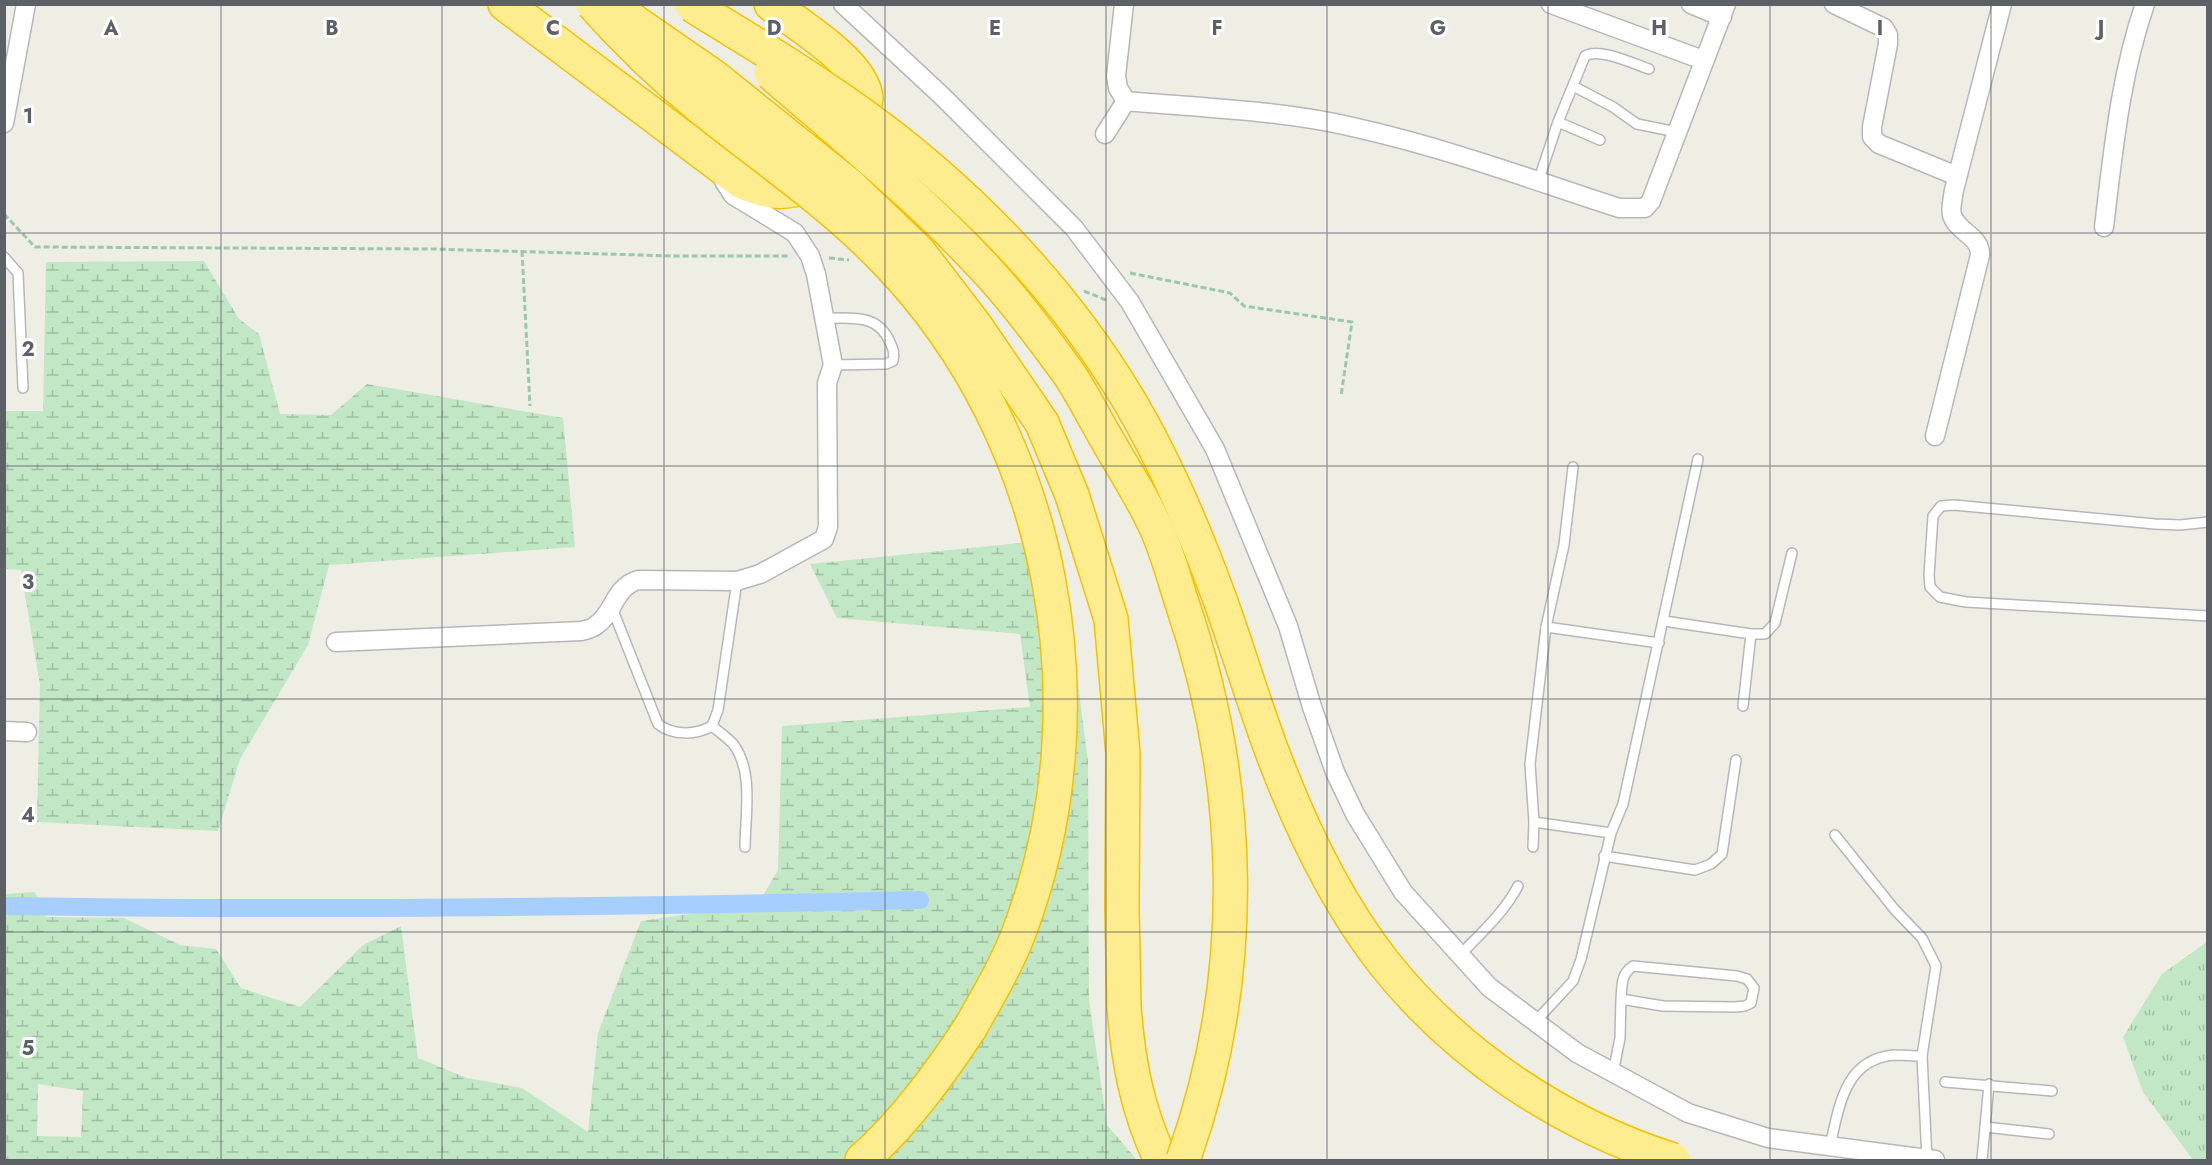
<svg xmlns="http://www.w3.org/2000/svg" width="2212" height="1165" viewBox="0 0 2212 1165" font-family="Jost,sans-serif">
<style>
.grass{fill:url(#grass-tufts)}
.wetland{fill:url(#wetland-marsh);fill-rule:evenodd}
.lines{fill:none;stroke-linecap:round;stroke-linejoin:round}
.canal{stroke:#a6cfff;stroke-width:18}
.service-casing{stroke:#b6b7bc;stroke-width:12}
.minor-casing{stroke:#b6b7bc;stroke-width:21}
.motorway-casing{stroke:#f5c100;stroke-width:36}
.path{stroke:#9ac8ad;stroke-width:3;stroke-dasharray:6 3;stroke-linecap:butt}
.service{stroke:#fff;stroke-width:9}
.minor{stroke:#fff;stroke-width:18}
.motorway{stroke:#feed8e;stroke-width:33}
.motorway-bridge-casing{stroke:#f5c100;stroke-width:36;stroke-linecap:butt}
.motorway-bridge{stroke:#feed8e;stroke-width:33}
.grid{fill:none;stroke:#5d6066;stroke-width:1.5;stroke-opacity:0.55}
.grid-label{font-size:20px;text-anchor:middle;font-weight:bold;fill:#5d6066;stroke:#fff;stroke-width:6;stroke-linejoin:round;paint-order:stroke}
</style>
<defs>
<pattern id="grass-tufts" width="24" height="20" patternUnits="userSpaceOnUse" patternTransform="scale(1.5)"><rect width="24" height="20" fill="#c1e7c5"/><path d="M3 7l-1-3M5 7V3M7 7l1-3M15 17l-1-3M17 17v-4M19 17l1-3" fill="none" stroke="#a0bfa4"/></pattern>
<pattern id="wetland-marsh" width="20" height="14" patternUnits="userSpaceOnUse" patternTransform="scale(1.5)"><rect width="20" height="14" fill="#c1e7c5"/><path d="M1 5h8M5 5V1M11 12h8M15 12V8" fill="none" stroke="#a0bfa4"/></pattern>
</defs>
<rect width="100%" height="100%" fill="#efeee5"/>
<path class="grass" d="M2207 942V1160H2193L2143 1092 2123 1037 2162 974Z"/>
<g class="wetland">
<path d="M204 261 239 319 259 334 280 414 331 415 367 384 563 418 575 547 329 565 308 645 240 759 218 831 37 822 40 685 21 570 5 569 4 411H43L46 262Z"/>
<path d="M1041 541 1077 677 1088 762 1089 1000 1107 1125 1137 1160H5V894L35 892 45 917 124 918 180 945 216 949 241 988 300 1007 363 945 401 926 418 1058 467 1078 522 1088 588 1132 598 1033 641 921 758 904 778 870 782 726 1030 707 1020 634 837 618 810 564ZM38 1084 83 1091 81 1137 37 1136Z"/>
</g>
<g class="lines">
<path class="canal" d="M4 906C310 911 615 907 920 900"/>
<defs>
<g id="service">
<path d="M1573 86 1613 107 1637 124 1677 132"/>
<path d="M1558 122 1600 140"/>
<path d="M1538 182 1558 122 1585 56C1599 47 1634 64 1649 69"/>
<path d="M4 257 18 273 23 388"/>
<path d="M824 318C853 319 877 313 890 342 893 349 895 353 893 361L886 364 833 365"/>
<path d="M2208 522 2180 525 2155 524 1954 505 1941 506 1933 516 1929 575 1930 587 1940 597 1966 602 2208 616"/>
<path d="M612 608 658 724C673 736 696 735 712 726L718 710 737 581"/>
<path d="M1664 621 1751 634H1765L1775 623 1792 553"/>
<path d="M1546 627 1659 643"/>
<path d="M1743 706 1751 634"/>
<path d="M712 726C719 732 728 738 734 745 754 773 745 816 745 847"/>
<path d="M1534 822 1611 833"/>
<path d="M1533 847 1534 822 1530 764 1546 627 1564 545 1573 467"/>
<path d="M1604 856 1695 870 1711 864 1722 854 1736 760"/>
<path d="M1460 955C1480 934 1504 913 1518 886"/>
<path d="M1535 1022 1573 981 1581 959 1611 833 1623 804 1698 459"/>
<path d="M1922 1056 1927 1159"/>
<path d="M1613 1073 1620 1038 1621 999 1663 1006 1735 1007 1745 1006 1751 1003 1754 988 1747 979 1737 976 1633 966C1621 974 1622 985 1621 999"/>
<path d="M1945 1082 2052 1091"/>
<path d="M1985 1127 2049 1134"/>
<path d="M1830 1146C1839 1108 1844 1060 1893 1055 1903 1055 1912 1056 1922 1056L1936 966 1922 938 1895 910 1835 835"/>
<path d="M1982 1160 1989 1084"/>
</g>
<g id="minor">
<path d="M843 4 942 96 1074 228 1130 302 1215 449 1288 626 1312 707 1335 772 1355 814 1403 892 1489 987 1577 1053 1688 1113 1768 1138 1935 1160"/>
<path d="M1124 4 1116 76 1118 88 1126 101C1203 108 1282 110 1357 128 1446 148 1533 180 1619 208H1645L1651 201 1726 4"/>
<path d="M1551 4 1703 60"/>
<path d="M1691 4 1722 17"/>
<path d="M1834 4 1884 28 1888 35V44L1872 127V137L1879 144 1957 176"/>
<path d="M4 123 26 4"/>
<path d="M1105 134 1126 101"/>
<path d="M2104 227C2113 153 2120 76 2145 4"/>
<path d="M1935 436 1980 255C1981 236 1957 232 1952 215 1950 208 1953 198 1954 190L2002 4"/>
<path d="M336 642 581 631C585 630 592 629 595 626 615 613 613 588 638 580L737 581 760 574 824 539 828 527 827 383 833 365 816 274 810 256 795 233 733 195 724 181"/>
<path d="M4 731 27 732"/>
</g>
<g id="motorway">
<path d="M505 4 742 182C759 189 774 194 793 190L862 111C863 108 866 102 866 98 863 63 797 24 771 4"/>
<path d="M1124 1006C1128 1061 1137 1110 1161 1160"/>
<path d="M862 1160C904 1123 939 1075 970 1028"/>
</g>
</defs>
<use href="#service" class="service-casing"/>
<use href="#minor" class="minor-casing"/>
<use href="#motorway" class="motorway-casing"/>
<g class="path">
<path d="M4 214 35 247 433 249 674 256H789"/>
<path d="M522 251 530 406"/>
<path d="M829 258 849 260"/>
<path d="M1130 273 1230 293 1244 306 1352 322 1341 396"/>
<path d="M1084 291 1106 300"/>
</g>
<use href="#service" class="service"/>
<use href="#minor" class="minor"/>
<use href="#motorway" class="motorway"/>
<defs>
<g id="motorway-bridge">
<path d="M593 4C626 41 661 75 699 106 762 157 831 203 887 262 1056 438 1105 709 1018 935 1005 968 987 998 970 1028"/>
<path d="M692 5C735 32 778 57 819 85 942 165 1051 272 1127 397 1165 460 1194 529 1219 597 1239 652 1255 708 1276 762 1303 832 1337 903 1384 963 1456 1054 1562 1125 1673 1160"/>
<path d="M616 9 713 76 849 185 919 252 975 325 1042 423 1072 495 1111 619 1123 753 1122 908 1124 1006"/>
<path d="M771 73C847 139 925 202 993 277 1017 304 1045 341 1067 371 1081 391 1092 414 1105 436 1121 465 1140 493 1154 523 1166 547 1173 575 1181 600 1244 784 1249 977 1183 1160"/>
</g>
</defs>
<use href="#motorway-bridge" class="motorway-bridge-casing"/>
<use href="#motorway-bridge" class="motorway-bridge"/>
</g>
<path class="grid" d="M221 4V1160M442 4V1160M664 4V1160M885 4V1160M1106 4V1160M1327 4V1160M1548 4V1160M1770 4V1160M1991 4V1160M4 233H2208M4 466H2208M4 699H2208M4 932H2208"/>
<g class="grid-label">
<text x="111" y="35">A</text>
<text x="332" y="35">B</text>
<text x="553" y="35">C</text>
<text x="774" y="35">D</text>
<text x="995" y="35">E</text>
<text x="1217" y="35">F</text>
<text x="1438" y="35">G</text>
<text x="1659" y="35">H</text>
<text x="1880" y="35">I</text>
<text x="2101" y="35">J</text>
<text x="28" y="123">1</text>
<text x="28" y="356">2</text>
<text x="28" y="589">3</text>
<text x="28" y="822">4</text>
<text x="28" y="1055">5</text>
</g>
<rect width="2212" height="1165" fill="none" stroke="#5d6066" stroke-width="12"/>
</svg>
